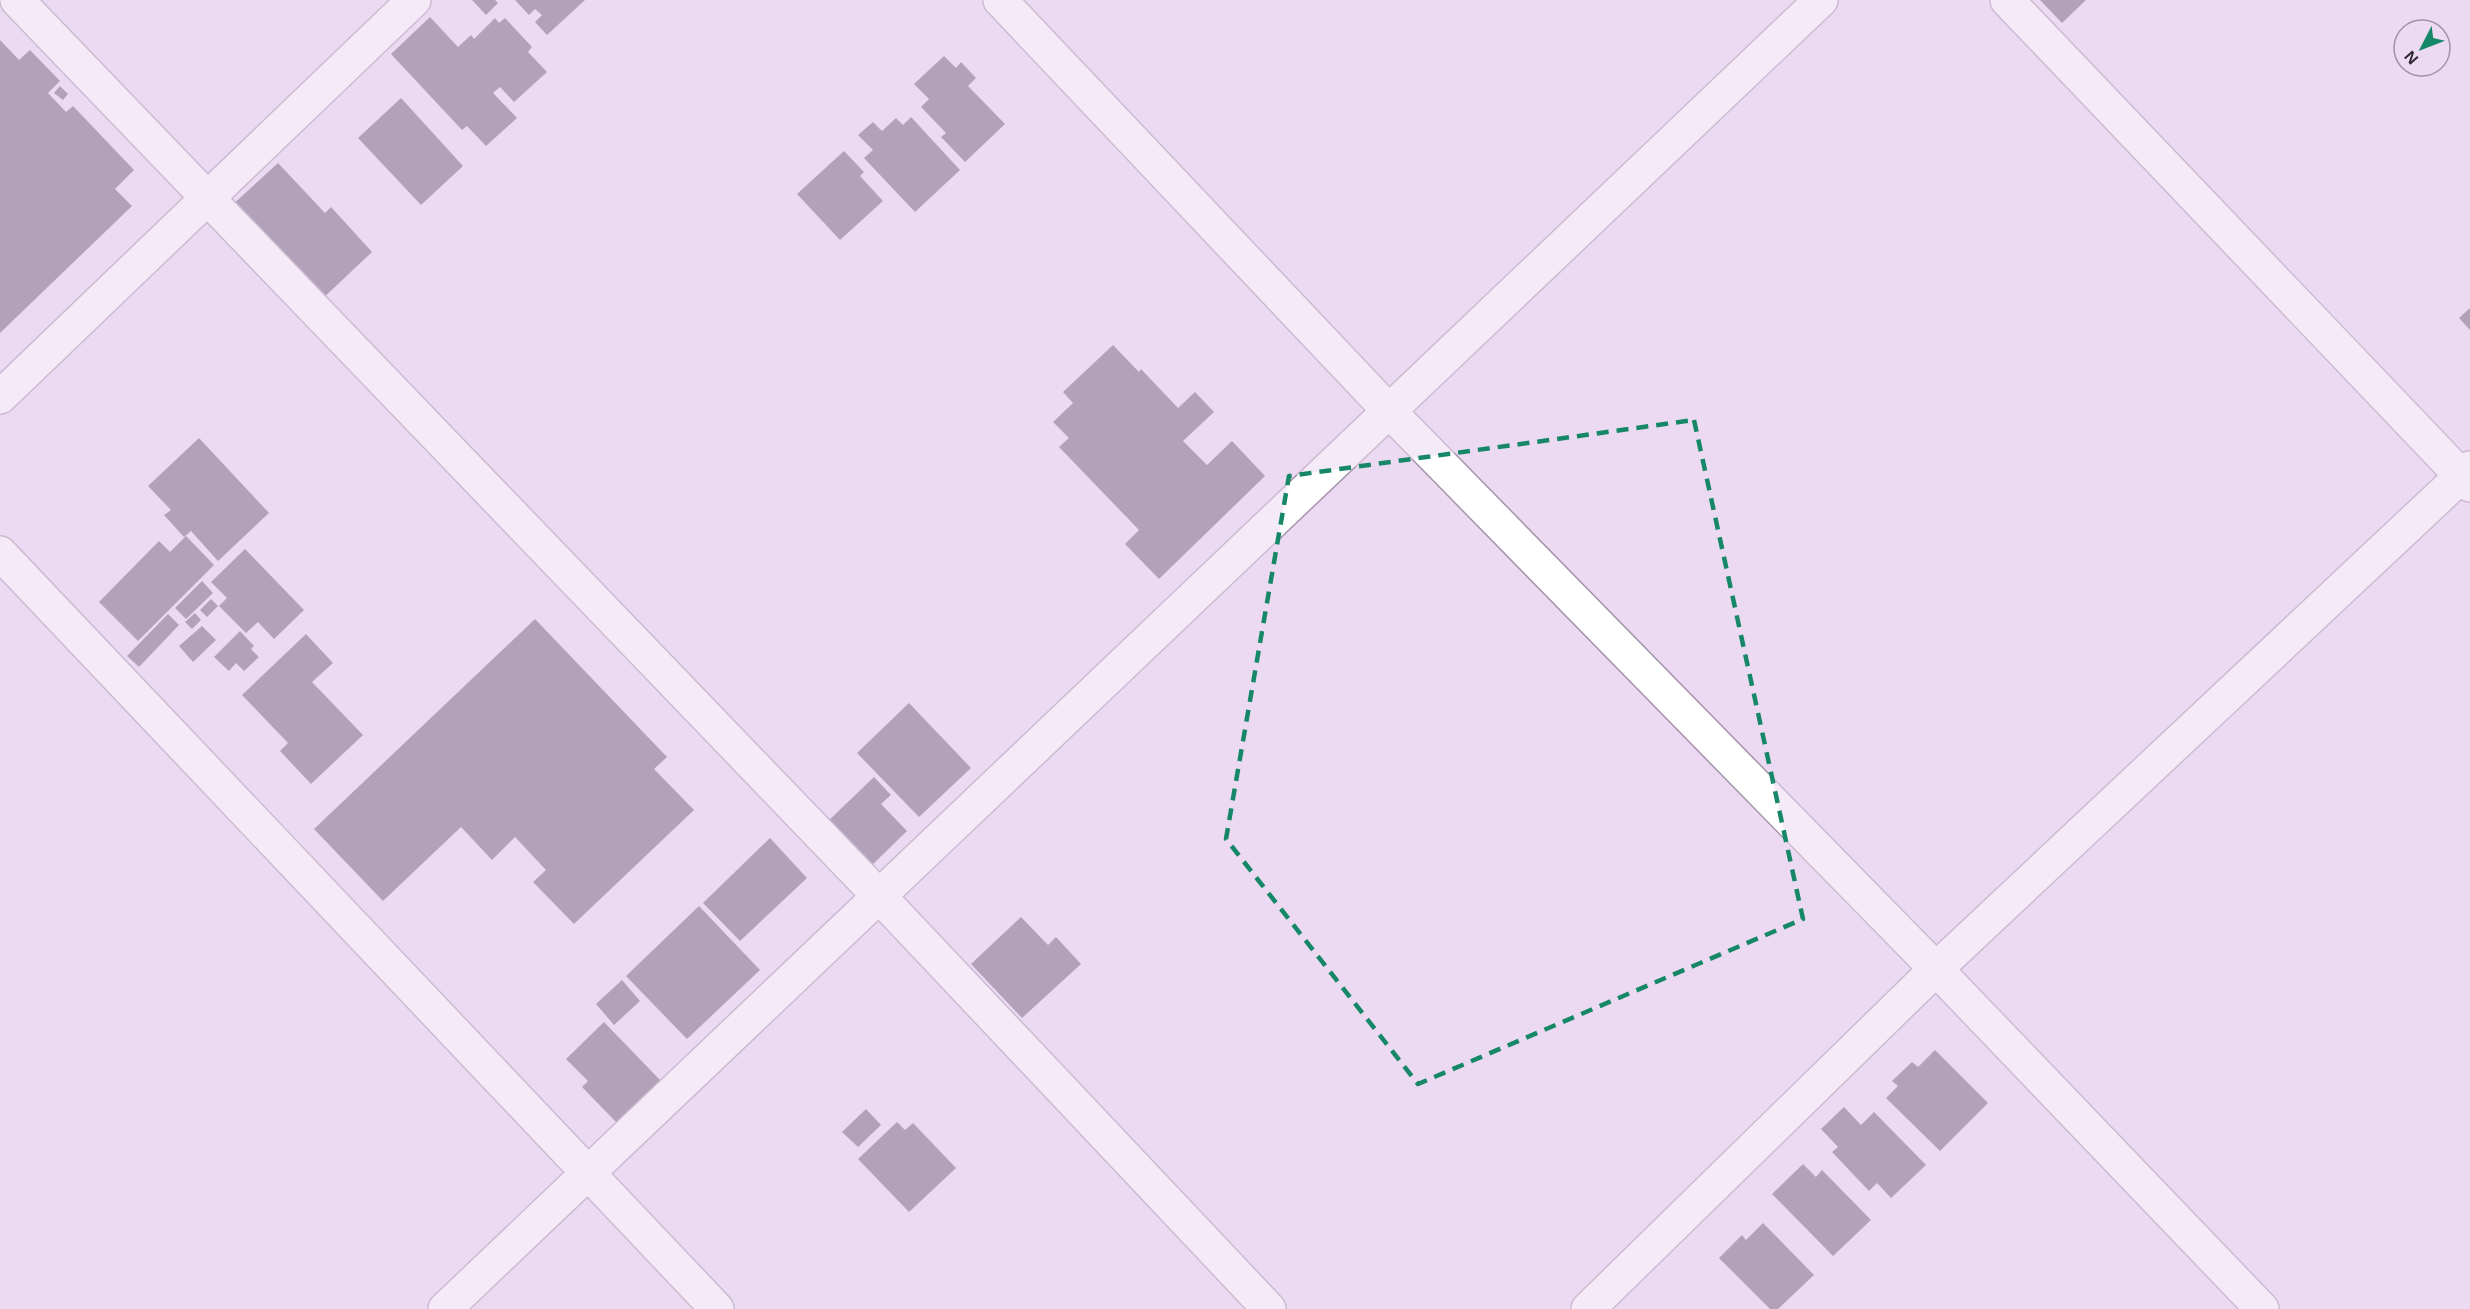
<svg xmlns="http://www.w3.org/2000/svg" width="2470" height="1309" viewBox="0 0 2470 1309" font-family="Arial,sans-serif">
<style>
.building{fill:#6c5c71}
.lines{fill:none;stroke-linecap:round;stroke-linejoin:round}
.minor-casing{stroke:#a594ab;stroke-width:36}
.minor{stroke:#fff;stroke-width:33}
.marked{fill:none;stroke:#168868;stroke-width:4.5;stroke-dasharray:12 8;stroke-linejoin:round}
</style>
<rect width="100%" height="100%" fill="#ecdaf2"/>
<g class="building">
<path d="M472 0H495L498 3 486 15Z"/>
<path d="M515 0H585L547 35 535 22 542 15 535 9 529 15Z"/>
<path d="M2040 0H2086L2062 23Z"/>
<path d="M430 17 458 47 471 35 474 39 495 18 499 23 505 18 532 47 528 52 547 72 514 102 500 87 493 93 517 118 486 146 467 126 462 130 391 54Z"/>
<path d="M0 40 19 60 30 50 60 81 48 93 66 112 73 106 134 170 115 189 132 206 0 333Z"/>
<path d="M944 56 956 68 961 62 976 78 968 86 1005 124 965 162 941 137 946 133 921 107 929 99 914 84Z"/>
<path d="M60 86 68 94 63 100 54 93Z"/>
<path d="M401 98 463 166 421 205 358 138Z"/>
<path d="M911 117 960 170 915 212 864 158 873 150 858 135 873 122 882 131 896 118 903 125Z"/>
<path d="M844 151 864 172 860 176 883 201 840 240 797 194Z"/>
<path d="M278 163 325 213 331 207 372 252 319 302 230 207Z"/>
<path d="M2470 308V330L2459 318Z"/>
<path d="M1113 345 1139 372 1141 369 1178 408 1195 392 1214 412 1183 441 1207 465 1232 441 1265 476 1159 579 1125 544 1139 530 1059 447 1069 438 1053 422 1073 403 1063 392Z"/>
<path d="M199 438 269 513 218 561 191 531 184 537 164 515 171 510 148 486Z"/>
<path d="M186 536 214 565 138 641 99 602 159 541 170 552Z"/>
<path d="M245 549 304 610 274 639 258 622 246 633 219 606 227 598 211 582Z"/>
<path d="M202 581 213 593 186 619 175 608Z"/>
<path d="M211 599 218 606 207 617 200 610Z"/>
<path d="M195 613 201 620 192 629 185 622Z"/>
<path d="M168 614 179 625 139 667 127 656Z"/>
<path d="M535 619 667 757 654 769 694 810 574 924 533 882 546 870 515 837 492 860 461 827 383 901 314 829Z"/>
<path d="M202 626 216 640 193 662 179 646Z"/>
<path d="M240 631 254 646 251 649 259 657 244 671 236 663 229 671 214 657Z"/>
<path d="M306 634 333 663 312 682 363 735 311 784 280 751 288 743 242 695Z"/>
<path d="M909 703 971 768 919 817 857 753Z"/>
<path d="M874 777 891 795 881 804 907 831 870 867 826 823Z"/>
<path d="M770 838 807 878 740 941 703 903Z"/>
<path d="M699 906 760 970 687 1039 626 976Z"/>
<path d="M1021 917 1048 945 1056 937 1081 964 1022 1018 971 964Z"/>
<path d="M622 980 640 1001 614 1025 596 1004Z"/>
<path d="M604 1022 661 1081 617 1123 582 1087 588 1081 566 1059Z"/>
<path d="M1935 1050 1988 1103 1940 1151 1886 1098 1898 1086 1892 1081 1912 1062 1918 1067Z"/>
<path d="M1844 1107 1861 1125 1874 1112 1926 1165 1891 1198 1877 1183 1869 1191 1832 1152 1838 1147 1821 1129Z"/>
<path d="M866 1109 881 1125 858 1147 842 1132Z"/>
<path d="M897 1122 905 1130 913 1123 956 1168 909 1212 858 1159Z"/>
<path d="M1803 1164 1816 1177 1822 1170 1871 1220 1833 1256 1772 1194Z"/>
<path d="M1763 1223 1814 1275 1778 1309H1770L1719 1258 1742 1235 1746 1240Z"/>
</g>
<g class="lines">
<defs>
<g id="minor">
<path d="M17 0 879 896 1269 1309"/>
<path d="M1000 0 1390 412 1936 969 2262 1309"/>
<path d="M2007 0 2470 485"/>
<path d="M0 397 414 0"/>
<path d="M0 553 717 1309"/>
<path d="M445 1309 1821 0"/>
<path d="M1588 1309 1936 969 2470 468"/>
</g>
</defs>
<use href="#minor" class="minor-casing"/>
<use href="#minor" class="minor"/>
</g>
<path d="M0 0H2470V1309H0ZM1694 420 1803 919 1418 1084 1226 839 1289 476Z" fill="#ecdaf2" fill-opacity=".55" fill-rule="evenodd"/>
<path class="marked" d="M1694 420 1803 919 1418 1084 1226 839 1289 476Z"/>
<g transform="translate(2422 48) rotate(228)"><circle r="28" fill="#ecdaf2" stroke="#a093a5" stroke-width="1.5"/>
<path d="M0-4.5L10 22L0 15L-10 22Z" fill="#168868"/>
<text y="-9" font-size="16" font-weight="bold" text-anchor="middle" fill="#2f2831">N</text>
</g>
</svg>
